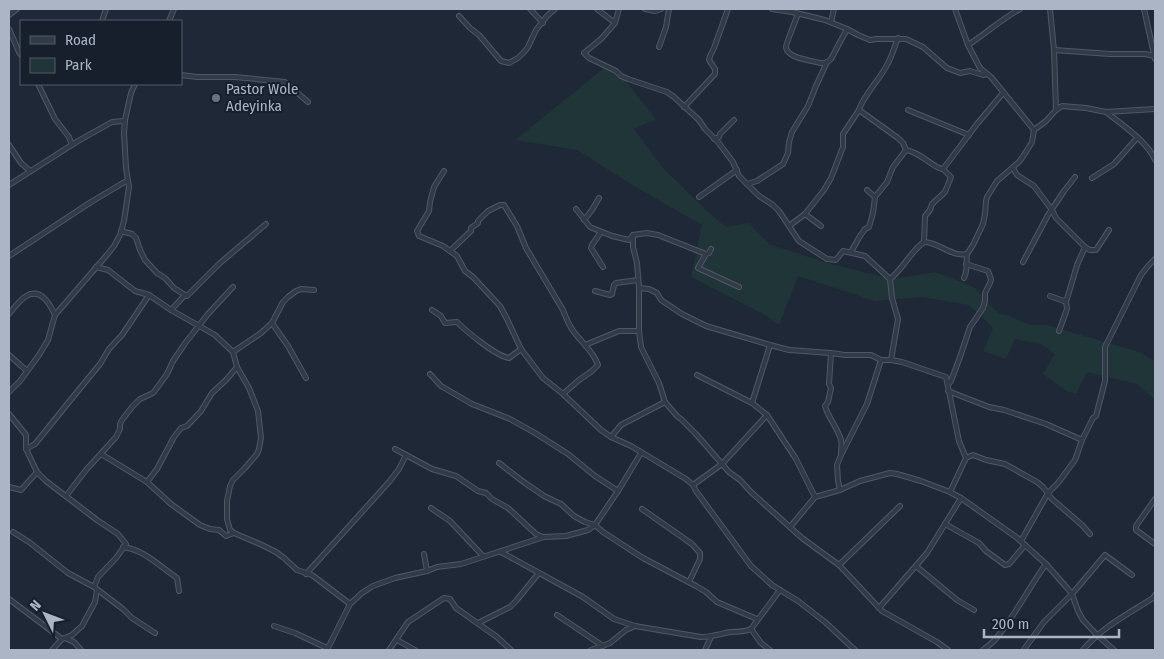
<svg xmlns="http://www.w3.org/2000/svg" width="1164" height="659" viewBox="0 0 1164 659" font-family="'Fira Sans Condensed',sans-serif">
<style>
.green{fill:#203538}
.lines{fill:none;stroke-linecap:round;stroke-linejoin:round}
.minor-casing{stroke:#4f5866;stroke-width:6}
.minor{stroke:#313a47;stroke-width:4}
.worship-dot{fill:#6b7280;stroke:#171f2c;stroke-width:2}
.labels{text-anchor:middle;stroke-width:4;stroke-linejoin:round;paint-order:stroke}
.poi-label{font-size:15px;fill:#abb5c5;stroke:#171f2c;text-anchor:start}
</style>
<rect width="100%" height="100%" fill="#1e2837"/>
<path class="green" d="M609 64 629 85 656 119 634 129 662 167 707 211 726 227 749 223 769 244 824 262 891 279 935 272 974 287 998 313 1009 316 1030 325H1047L1139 352 1155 361V400L1137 384 1087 372 1076 394 1066 391 1043 374 1055 354 1041 344 1015 339 1006 359 983 351 993 328 969 305 922 297 875 301 798 276 779 325 763 314 691 277 702 225 634 186 577 150 515 140Z"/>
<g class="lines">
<defs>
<g id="minor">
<path d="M530 9 543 23"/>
<path d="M597 9 615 23"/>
<path d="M619 9 615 23 601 39 584 53 589 58 616 71 621 76 628 79 667 92 674 97 699 120 705 129 718 142 733 162 739 176 759 196 773 205 779 211 799 241 827 259 836 260 843 251 865 256 890 279C903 269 910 252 924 242 939 242 950 257 967 254L973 245 983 224 985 214 986 201 987 197 997 181 1019 162 1024 155 1032 142 1034 130 1046 121 1056 110 1062 106 1086 108 1106 112 1155 109"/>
<path d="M645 9 655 11 661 9"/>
<path d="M772 9 792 12 825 20 847 29 858 35 870 40 876 39H906L923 47 947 68 960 73 970 71 983 75 987 74"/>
<path d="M955 9 968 45 980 68 991 77 1034 130"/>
<path d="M1050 9 1054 50 1056 110"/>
<path d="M1144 9 1155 59"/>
<path d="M798 14C796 19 786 44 786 47 786 51 790 54 794 56 798 58 821 64 825 63 828 62 829 61 831 59L847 29"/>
<path d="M9 15 17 9"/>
<path d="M459 16 470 28 479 35 501 61 509 63 518 58 525 51 528 47 536 30 547 16 555 9"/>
<path d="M102 21 106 9"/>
<path d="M169 21 174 9"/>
<path d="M831 22 834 9"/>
<path d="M9 29 19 52 21 55"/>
<path d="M898 38C894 47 892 57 887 65 880 79 863 96 859 110L898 138 903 143 906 150"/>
<path d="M968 45C986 34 1001 19 1020 9"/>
<path d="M659 47 666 27 669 9"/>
<path d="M1054 50 1110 54H1145L1155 56"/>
<path d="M181 75 197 77H235L285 82 308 102"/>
<path d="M38 84 55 119 69 137 72 145"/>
<path d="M684 107 715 74V69L709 60 710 56 714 48 728 9"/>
<path d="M908 110 969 135"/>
<path d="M1106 112C1121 124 1148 142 1155 160"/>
<path d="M714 139 719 137 720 134 734 120"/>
<path d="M9 145 21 163 30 171"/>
<path d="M1013 168 1017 175 1034 186 1052 210 1056 218 1085 247 1090 250H1096L1109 230"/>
<path d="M444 171 434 187 430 202 429 211 417 231 419 236 443 246 457 256 465 271 473 277 500 306 507 319 521 349 543 378 563 394 601 430 611 437 631 446 686 479 693 485 696 491 751 566 772 585 798 601 825 622 855 650"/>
<path d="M1092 178 1114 164 1137 138"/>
<path d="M747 184 757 181 783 164 788 153 789 142 792 132 808 106 816 86 827 62"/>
<path d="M9 185 78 141 112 122 125 121"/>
<path d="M699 197 737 170"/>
<path d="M875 197 887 182 893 167 906 150C921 152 934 169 943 169L977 124 1003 93"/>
<path d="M576 209 590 227 612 236 629 240 633 235V247L637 263 639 288V331L641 347 659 383 665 402 677 416 682 420 696 434 729 472 740 480 751 492 802 538 839 565 882 611 937 642 948 650"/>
<path d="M805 214 821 226"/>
<path d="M584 220 592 210 599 198"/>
<path d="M789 226 805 214 824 190 831 178 843 147V134L859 110"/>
<path d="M121 231 132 234 136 238 140 250 145 260 157 273 165 278 174 288 185 295"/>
<path d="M601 232 592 245 591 248 603 267"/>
<path d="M633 235 647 233 658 235 706 254"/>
<path d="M924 242 925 216 930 210 932 204 945 192 951 177 943 169"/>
<path d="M711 249 709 253 706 254 698 268 739 287"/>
<path d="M450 251 471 231V228L478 223V221L488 211 500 205H504L517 226 526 248 563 310C566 318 569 326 574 332 582 343 594 352 598 365L592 371 579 380 563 394"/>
<path d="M851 252 860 236 865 229 869 227 873 213 875 197 867 190"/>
<path d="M9 256 91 202 128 180"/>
<path d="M1023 262 1048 215 1064 191 1075 177"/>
<path d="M96 267 108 270 135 291 149 295 171 310 215 335 233 352 237 367 249 388 258 411 261 438 259 449 257 454 245 468 233 480 230 486 227 501V519L230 530 234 533 262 545 276 552 284 558 297 570 312 575 350 604"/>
<path d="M964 278C968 270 966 263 967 254"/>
<path d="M890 279 892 298 898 319 891 360"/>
<path d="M639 288 649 289 657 293 661 300 682 314 706 326 770 345 789 350 831 353 845 355H871L881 360H891L902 362 946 377 959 441 966 458"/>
<path d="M595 291 610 295 612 294 614 285 616 283 638 280"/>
<path d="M1050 296 1064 301 1067 299 1077 265 1085 247"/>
<path d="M171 310 185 295 187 296 220 263 266 224"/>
<path d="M432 310 441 316 445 323 457 322C467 332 496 356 509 358L521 349"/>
<path d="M9 314C17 304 30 285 44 298 49 302 52 309 55 315"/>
<path d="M272 323 288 346 306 378"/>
<path d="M1059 331 1067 309 1066 301"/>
<path d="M585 345 619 331H639"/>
<path d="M233 352 261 333 272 323 283 302 288 297 296 291 301 289 314 290"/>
<path d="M831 353 829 384 831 388 828 402 825 406C828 418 838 428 841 440 842 444 841 449 841 453"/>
<path d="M9 355 27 371"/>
<path d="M430 374 441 386 472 404 510 419 535 433 568 454 595 476 618 491"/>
<path d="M697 375 752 403 767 415 796 459 815 497"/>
<path d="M948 385 951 381 960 357 970 327 983 308 985 301V293L990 283 991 279 988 271 966 264"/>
<path d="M948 391 989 407 1004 410 1046 424 1082 440"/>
<path d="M9 392 20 381 39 355 48 340 55 315 106 256 114 246 120 235 124 221 129 187 126 168 124 133 125 120 131 93 135 84"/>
<path d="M752 403 770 345"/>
<path d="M9 414 26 435V449L37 472 46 481 97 520 118 534 126 544 116 558 98 577 94 587"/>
<path d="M611 437 621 425 665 402"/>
<path d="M26 449 35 444 73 397 100 364 109 349 122 335 149 295"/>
<path d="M395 449 432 469 456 476 478 491 486 493 492 499 508 508 536 534 543 537"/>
<path d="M101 454 147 482 171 504 200 525 210 529 219 530 226 536 234 533"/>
<path d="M499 463 525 483 544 496 561 504 574 516 585 522 595 525 603 532 643 558 696 586 706 592 717 602 757 619"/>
<path d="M147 482 157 469 174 437 181 428 187 426 201 411 212 393 226 380 237 367"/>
<path d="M693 485 722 464 767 415"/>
<path d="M9 487 21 490 37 472"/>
<path d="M840 490 838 481 837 465 841 455 867 404 881 360"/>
<path d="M950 492 966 458 973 455 986 460 1005 464 1037 482 1043 487 1052 499 1082 525 1090 534"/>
<path d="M66 496 86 470 116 437 120 429V424L122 420 132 407 140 399 151 394 154 392 167 374 173 361 186 342 208 314 233 287"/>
<path d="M1155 499 1136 526V530L1155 544"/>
<path d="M431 508 450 521 483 556"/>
<path d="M642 509 692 544 700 553V559L689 582"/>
<path d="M945 524 979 543 986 551 1005 565 1009 564 1025 545"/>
<path d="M790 527 815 497 840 490 860 481 890 473 897 474 921 481 950 492 961 498 1016 537 1046 564 1068 589 1072 594 1078 611 1083 620 1097 635 1114 650"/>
<path d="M13 532 29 542 68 573 94 587 123 609 132 618 155 633"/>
<path d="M1021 541 1048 493 1058 483 1075 460 1082 440 1093 418 1096 416 1105 381V347L1141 275 1149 265 1155 259"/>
<path d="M123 547C145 550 159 566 177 578L179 591"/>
<path d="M501 552 583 597 614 619 635 626 701 637C711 637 720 634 730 632 737 632 744 632 751 629L780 590"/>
<path d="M424 554 427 571"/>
<path d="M839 565 900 506"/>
<path d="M916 566 957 600 974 610"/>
<path d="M306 574 389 482 399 469 406 455"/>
<path d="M9 599 62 639"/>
<path d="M879 608 927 553 961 498"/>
<path d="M557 615 603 646"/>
<path d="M478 623 510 607 516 601 538 574"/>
<path d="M274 626 295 633 327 648"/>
<path d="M751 629 761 643 770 650"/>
<path d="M65 638 74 642 81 650"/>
<path d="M397 640 415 650"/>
<path d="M52 650 62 639 72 635 82 626 95 602 97 590"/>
<path d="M327 650 350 604 362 593 373 586 395 578 427 571 437 567 461 564 544 537 566 536 588 530 595 525 618 491 641 453"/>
<path d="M389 650 408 622 444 598 450 599 456 608 497 637 511 650"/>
<path d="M591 650 610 643 626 630 635 626"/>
<path d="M705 650 711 637"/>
<path d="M983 650C988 646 994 642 998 636 1016 614 1029 587 1046 564"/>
<path d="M1024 650 1025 648 1044 622 1072 594 1105 555 1132 575"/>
<path d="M1083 650C1102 627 1128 614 1153 598L1155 595"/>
</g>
</defs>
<use href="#minor" class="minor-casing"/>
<use href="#minor" class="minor"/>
</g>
<circle class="worship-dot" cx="216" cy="98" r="5"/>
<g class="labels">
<g class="poi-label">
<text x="226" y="94">Pastor Wole<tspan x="226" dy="17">Adeyinka</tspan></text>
</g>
</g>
<rect width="1164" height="659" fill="none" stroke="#abb5c5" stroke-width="20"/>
<rect x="20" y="20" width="162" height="65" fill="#171f2c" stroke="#525b69"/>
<rect x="30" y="36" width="25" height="8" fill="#313a47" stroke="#525b69"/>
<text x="65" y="45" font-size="15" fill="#abb5c5">Road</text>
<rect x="30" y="58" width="25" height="15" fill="#203538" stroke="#525b69"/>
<text x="65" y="70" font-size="15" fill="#abb5c5">Park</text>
<g transform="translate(45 614) rotate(312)" stroke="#171f2c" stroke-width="4" paint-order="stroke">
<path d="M0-4L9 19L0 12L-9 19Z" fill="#abb5c5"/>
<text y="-8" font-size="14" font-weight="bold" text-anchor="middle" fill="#abb5c5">N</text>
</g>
<path d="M984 629v8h135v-8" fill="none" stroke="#abb5c5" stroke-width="2.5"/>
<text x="992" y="629" font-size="15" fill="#abb5c5" stroke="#171f2c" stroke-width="4" paint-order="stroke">200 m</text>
</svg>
